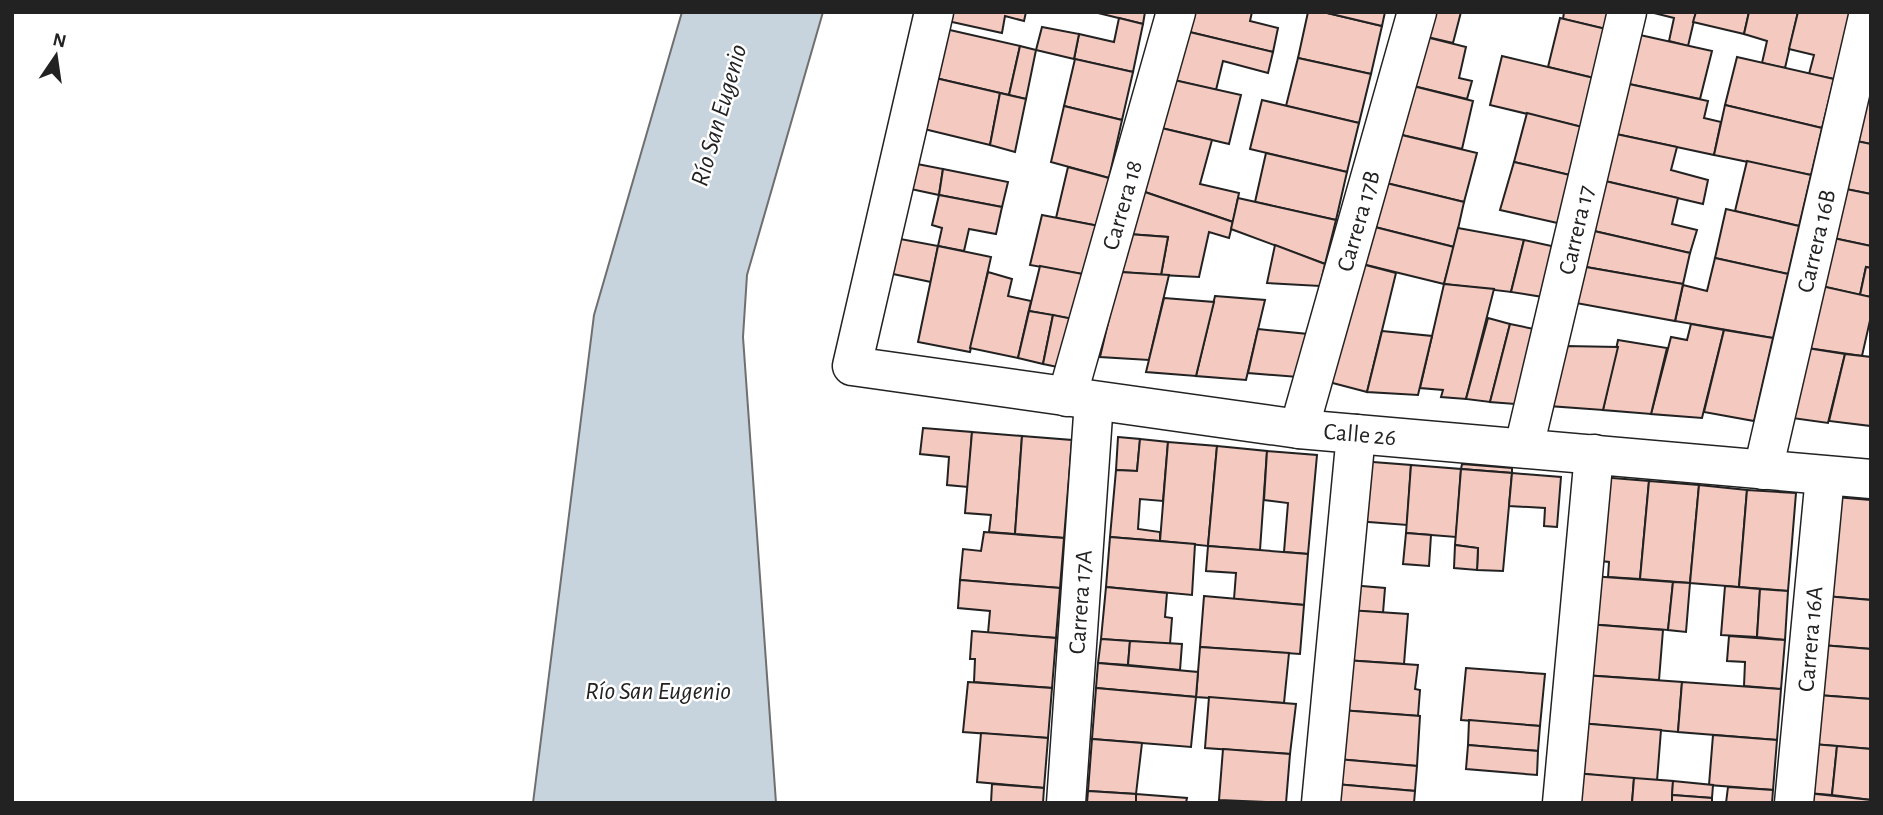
<svg xmlns="http://www.w3.org/2000/svg" width="1883" height="815" viewBox="0 0 1883 815" font-family="'Alegreya Sans',sans-serif">
<style>
.water{fill:#c7d3dd;stroke:#6f6f6f;stroke-width:2}
.building{fill:#f3c9c0;stroke:#222;stroke-width:2}
.lines{fill:none;stroke-linecap:round;stroke-linejoin:round}
.minor-casing{stroke:#222;stroke-width:41}
.minor{stroke:#fff;stroke-width:38}
.labels{text-anchor:middle;stroke-width:5;stroke-linejoin:round;paint-order:stroke}
.street-label{font-size:24px;fill:#222;stroke:#fff}
.water-label{font-size:26px;font-style:italic;fill:#222;stroke:#fff}
</style>
<rect width="100%" height="100%" fill="#fff"/>
<path class="water" d="M682 12H823L747 275 743 337 776 803H533L594 315Z"/>
<g class="building">
<path d="M945 12H1026L1024 21 1005 16 1002 33 943 20Z"/>
<path d="M1094 12H1145L1143 24Z"/>
<path d="M1181 12H1252L1250 21 1278 28 1273 52 1177 29Z"/>
<path d="M1308 12H1323L1382 26 1371 74 1298 58Z"/>
<path d="M1323 12H1385L1382 26Z"/>
<path d="M1422 12H1461L1453 43 1410 33Z"/>
<path d="M1564 12H1615L1610 30 1563 19Z"/>
<path d="M1650 12H1696L1688 46 1669 41 1674 18Z"/>
<path d="M1696 12H1749L1744 34 1693 22Z"/>
<path d="M1749 12H1798L1785 68 1762 63 1767 41 1744 34Z"/>
<path d="M1798 12H1850L1834 79 1809 74 1814 55 1789 49Z"/>
<path d="M1119 18 1143 24 1133 72 1074 59 1079 34 1114 42Z"/>
<path d="M1560 18 1610 30 1598 79 1548 67Z"/>
<path d="M1042 27 1079 34 1074 59 1036 50Z"/>
<path d="M941 28 1020 46 1009 95 931 77Z"/>
<path d="M1177 29 1273 52 1268 73 1223 61 1216 90 1165 78Z"/>
<path d="M1410 33 1466 47 1459 78 1472 81 1467 99 1397 82Z"/>
<path d="M1640 35 1712 51 1700 99 1629 84Z"/>
<path d="M1020 46 1036 50 1026 99 1009 95Z"/>
<path d="M1502 56 1598 79 1586 128 1490 105Z"/>
<path d="M1737 57 1834 79 1822 128 1725 105Z"/>
<path d="M1298 58 1371 74 1359 123 1286 106Z"/>
<path d="M1075 59 1133 72 1122 120 1064 106Z"/>
<path d="M931 77 1000 93 990 145 920 128Z"/>
<path d="M1165 78 1241 95 1229 144 1153 126Z"/>
<path d="M1397 82 1473 101 1462 149 1385 131Z"/>
<path d="M1629 84 1708 101 1704 118 1721 122 1714 155 1616 134Z"/>
<path d="M1853 89 1871 93V144L1842 138Z"/>
<path d="M1000 93 1026 99 1015 152 990 145Z"/>
<path d="M1262 100 1359 123 1347 172 1250 149Z"/>
<path d="M1725 105 1822 128 1811 175 1714 155Z"/>
<path d="M1064 106 1122 120 1109 178 1051 162Z"/>
<path d="M1527 113 1586 128 1574 176 1514 162Z"/>
<path d="M1153 126 1212 140 1200 184 1239 193 1233 222 1139 190Z"/>
<path d="M1385 131 1477 153 1464 202 1374 180Z"/>
<path d="M1616 134 1677 147 1671 170 1708 180 1703 204 1605 181Z"/>
<path d="M1842 138 1871 144V194L1831 186Z"/>
<path d="M1266 153 1347 172 1336 220 1255 202Z"/>
<path d="M1747 161 1811 175 1799 226 1735 211Z"/>
<path d="M1514 162 1574 176 1562 224 1500 210Z"/>
<path d="M912 163 943 169 939 195 906 188Z"/>
<path d="M1068 167 1109 178 1099 226 1056 218Z"/>
<path d="M943 169 1008 182 1002 207 939 195Z"/>
<path d="M1374 180 1464 202 1454 247 1363 224Z"/>
<path d="M1605 181 1678 198 1672 224 1697 230 1690 253 1594 231Z"/>
<path d="M1831 186 1871 194V246L1819 235Z"/>
<path d="M1139 190 1233 222 1229 238 1209 232 1199 277 1161 275 1168 237 1128 234Z"/>
<path d="M939 195 1002 207 996 234 969 229 964 251 938 246 942 228 932 225Z"/>
<path d="M1238 198 1336 220 1325 264 1231 229Z"/>
<path d="M1726 209 1799 226 1788 274 1715 258Z"/>
<path d="M1042 215 1099 226 1088 275 1030 265Z"/>
<path d="M1363 224 1454 247 1444 284 1354 262Z"/>
<path d="M1458 228 1524 240 1511 292 1444 284Z"/>
<path d="M1594 231 1690 253 1683 284 1586 267Z"/>
<path d="M1128 234 1168 237 1161 275 1120 272Z"/>
<path d="M1819 235 1871 246V268L1866 267 1860 295 1808 283Z"/>
<path d="M895 238 938 246 931 282 888 273Z"/>
<path d="M1524 240 1556 247 1543 297 1511 292Z"/>
<path d="M1275 245 1325 264 1320 286 1267 283Z"/>
<path d="M938 246 991 257 970 352 918 342Z"/>
<path d="M1715 258 1788 274 1773 338 1675 321 1683 285 1707 291Z"/>
<path d="M1354 262 1396 273 1367 392 1325 381Z"/>
<path d="M1040 266 1088 275 1078 320 1029 311Z"/>
<path d="M1586 267 1683 284 1675 321 1576 303Z"/>
<path d="M1866 267 1871 268V297L1860 295Z"/>
<path d="M988 272 1012 279 1008 296 1031 301 1018 358 970 348Z"/>
<path d="M1120 272 1169 275 1149 360 1100 357Z"/>
<path d="M1808 283 1871 297V316L1862 356 1794 346Z"/>
<path d="M1444 284 1494 289 1466 399 1441 397 1443 390 1420 388Z"/>
<path d="M1215 296 1265 300 1246 380 1196 376Z"/>
<path d="M1164 298 1214 302 1196 376 1146 372Z"/>
<path d="M1029 311 1053 315 1043 364 1018 358Z"/>
<path d="M1053 315 1078 320 1067 369 1043 364Z"/>
<path d="M1488 318 1510 324 1490 402 1466 399Z"/>
<path d="M1510 324 1534 329 1515 404 1490 402Z"/>
<path d="M1691 324 1724 330 1702 418 1651 414 1671 337 1687 340Z"/>
<path d="M1258 329 1308 334 1298 377 1248 373Z"/>
<path d="M1724 330 1773 338 1754 421 1704 412Z"/>
<path d="M1382 331 1432 336 1418 395 1367 392Z"/>
<path d="M1618 340 1667 348 1651 414 1603 410Z"/>
<path d="M1565 346 1618 347 1603 410 1549 406Z"/>
<path d="M1794 346 1845 354 1828 423 1778 416Z"/>
<path d="M1845 354 1871 357V426L1829 421Z"/>
<path d="M923 428 972 432 968 487 947 485 949 457 920 454Z"/>
<path d="M972 432 1022 436 1015 534 989 532 991 515 965 513Z"/>
<path d="M1022 436 1072 440 1064 538 1015 534Z"/>
<path d="M1118 437 1140 439 1137 471 1116 470Z"/>
<path d="M1140 439 1168 442 1163 501 1140 499 1138 529 1160 532V541L1110 537 1116 470 1137 471Z"/>
<path d="M1168 442 1217 446 1208 546 1160 541Z"/>
<path d="M1217 446 1267 451 1260 550 1208 546Z"/>
<path d="M1267 451 1317 455 1308 554 1284 552 1288 503 1264 500Z"/>
<path d="M1360 461 1411 465 1407 525 1356 521Z"/>
<path d="M1462 464 1512 468V473L1461 469Z"/>
<path d="M1411 465 1461 469 1456 537 1406 533Z"/>
<path d="M1461 469 1512 473 1503 571 1477 570 1478 548 1455 545Z"/>
<path d="M1512 473 1561 477 1557 527 1544 526 1545 508 1509 506Z"/>
<path d="M1600 477 1649 481 1640 579 1608 577 1609 562 1592 560Z"/>
<path d="M1649 481 1699 485 1690 583 1640 579Z"/>
<path d="M1699 485 1747 490 1739 587 1690 583Z"/>
<path d="M1747 490 1796 493 1788 591 1739 587Z"/>
<path d="M1835 497 1871 500V600L1825 596Z"/>
<path d="M984 532 1064 538 1060 588 960 580 963 549 981 551Z"/>
<path d="M1406 533 1431 535 1429 566 1403 564Z"/>
<path d="M1110 537 1195 544 1192 595 1106 587Z"/>
<path d="M1455 545 1478 548 1477 570 1454 568Z"/>
<path d="M1208 546 1308 554 1304 605 1234 599 1236 573 1206 571Z"/>
<path d="M1591 576 1673 582 1668 630 1587 624Z"/>
<path d="M960 580 1060 588 1056 638 988 633 990 611 958 608Z"/>
<path d="M1673 582 1690 583 1686 632 1668 630Z"/>
<path d="M1350 585 1385 588 1383 613 1348 610Z"/>
<path d="M1725 586 1760 589 1757 637 1721 635Z"/>
<path d="M1106 587 1167 593 1165 617 1172 618 1170 644 1101 639Z"/>
<path d="M1760 589 1788 591 1785 640 1757 637Z"/>
<path d="M1204 596 1304 605 1300 654 1200 647Z"/>
<path d="M1825 596 1871 600V649L1821 645Z"/>
<path d="M1348 610 1408 614 1404 664 1344 660Z"/>
<path d="M1587 624 1663 630 1659 680 1583 675Z"/>
<path d="M972 631 1056 638 1052 688 974 682 975 659H970Z"/>
<path d="M1729 636 1785 640 1781 689 1744 686 1745 662 1727 661Z"/>
<path d="M1101 639 1130 641 1128 665 1098 663Z"/>
<path d="M1130 641 1182 644 1180 670 1128 665Z"/>
<path d="M1821 645 1871 649V699L1817 695Z"/>
<path d="M1200 647 1289 653 1284 703 1196 697Z"/>
<path d="M1344 660 1418 665 1415 689 1420 690 1418 716 1340 710Z"/>
<path d="M1098 663 1198 672 1196 697 1096 688Z"/>
<path d="M1466 668 1545 674 1540 726 1461 720Z"/>
<path d="M1583 675 1682 682 1678 732 1579 723Z"/>
<path d="M968 682 1052 688 1048 738 963 732Z"/>
<path d="M1682 682 1781 689 1777 740 1678 732Z"/>
<path d="M1096 688 1196 697 1191 747 1092 739Z"/>
<path d="M1817 695 1871 699V749L1812 744Z"/>
<path d="M1209 697 1296 704 1290 754 1205 748Z"/>
<path d="M1340 710 1420 716 1417 766 1337 759Z"/>
<path d="M1469 720 1540 726 1538 751 1468 745Z"/>
<path d="M1579 723 1661 730 1657 781 1574 773Z"/>
<path d="M981 733 1048 738 1044 788 977 782Z"/>
<path d="M1713 735 1777 740 1773 790 1709 785Z"/>
<path d="M1092 739 1142 743 1136 794 1088 791Z"/>
<path d="M1812 744 1837 746 1832 795 1807 793Z"/>
<path d="M1468 745 1538 751 1537 775 1466 769Z"/>
<path d="M1837 746 1871 749V800L1832 795Z"/>
<path d="M1223 749 1290 754 1286 803 1219 800Z"/>
<path d="M1337 759 1417 766 1415 791 1335 784Z"/>
<path d="M1574 773 1634 778 1632 803H1572Z"/>
<path d="M1634 778 1673 781 1672 803H1632Z"/>
<path d="M1673 781 1713 785 1712 798 1672 795Z"/>
<path d="M992 784 1044 788 1043 803H991Z"/>
<path d="M1335 784 1415 791 1414 803H1333Z"/>
<path d="M1728 787 1773 790 1772 803H1726Z"/>
<path d="M1088 791 1136 794V803H1087Z"/>
<path d="M1807 793 1871 800V803H1806Z"/>
<path d="M1136 794 1187 798 1186 803H1136Z"/>
<path d="M1672 795 1712 798V803H1672Z"/>
</g>
<g class="lines">
<defs>
<g id="minor">
<path d="M934 12 852 366 1299 429 1871 479"/>
<path d="M1067 397 1176 12"/>
<path d="M1299 429 1417 12"/>
<path d="M1524 447 1627 12"/>
<path d="M1763 470 1869 12"/>
<path d="M1066 803 1094 401"/>
<path d="M1321 803 1356 434"/>
<path d="M1562 803 1594 454"/>
<path d="M1794 803 1825 476"/>
</g>
</defs>
<use href="#minor" class="minor-casing"/>
<use href="#minor" class="minor"/>
</g>
<g class="labels">
<g class="street-label">
<text transform="translate(1122 205) rotate(-74)" y="8">Carrera 18</text>
<text transform="translate(1358 221) rotate(-74)" y="8">Carrera 17B</text>
<text transform="translate(1576 230) rotate(-77)" y="8">Carrera 17</text>
<text transform="translate(1816 241) rotate(-77)" y="8">Carrera 16B</text>
<text transform="translate(1360 434) rotate(5)" y="8">Calle 26</text>
<text transform="translate(1080 602) rotate(-86)" y="8">Carrera 17A</text>
<text transform="translate(1810 639) rotate(-85)" y="8">Carrera 16A</text>
</g>
<g class="water-label">
<text transform="translate(718 115) rotate(-74)" y="9">Río San Eugenio</text>
<text x="658" y="699">Río San Eugenio</text>
</g>
</g>
<rect width="1883" height="815" fill="none" stroke="#222222" stroke-width="28"/>
<g transform="translate(56 56) rotate(13)" stroke="#ffffff" stroke-width="5" paint-order="stroke">
<path d="M0-5L12 26L0 18L-12 26Z" fill="#222222"/>
<text y="-10" font-size="19" font-weight="bold" text-anchor="middle" fill="#222222">N</text>
</g>
</svg>
